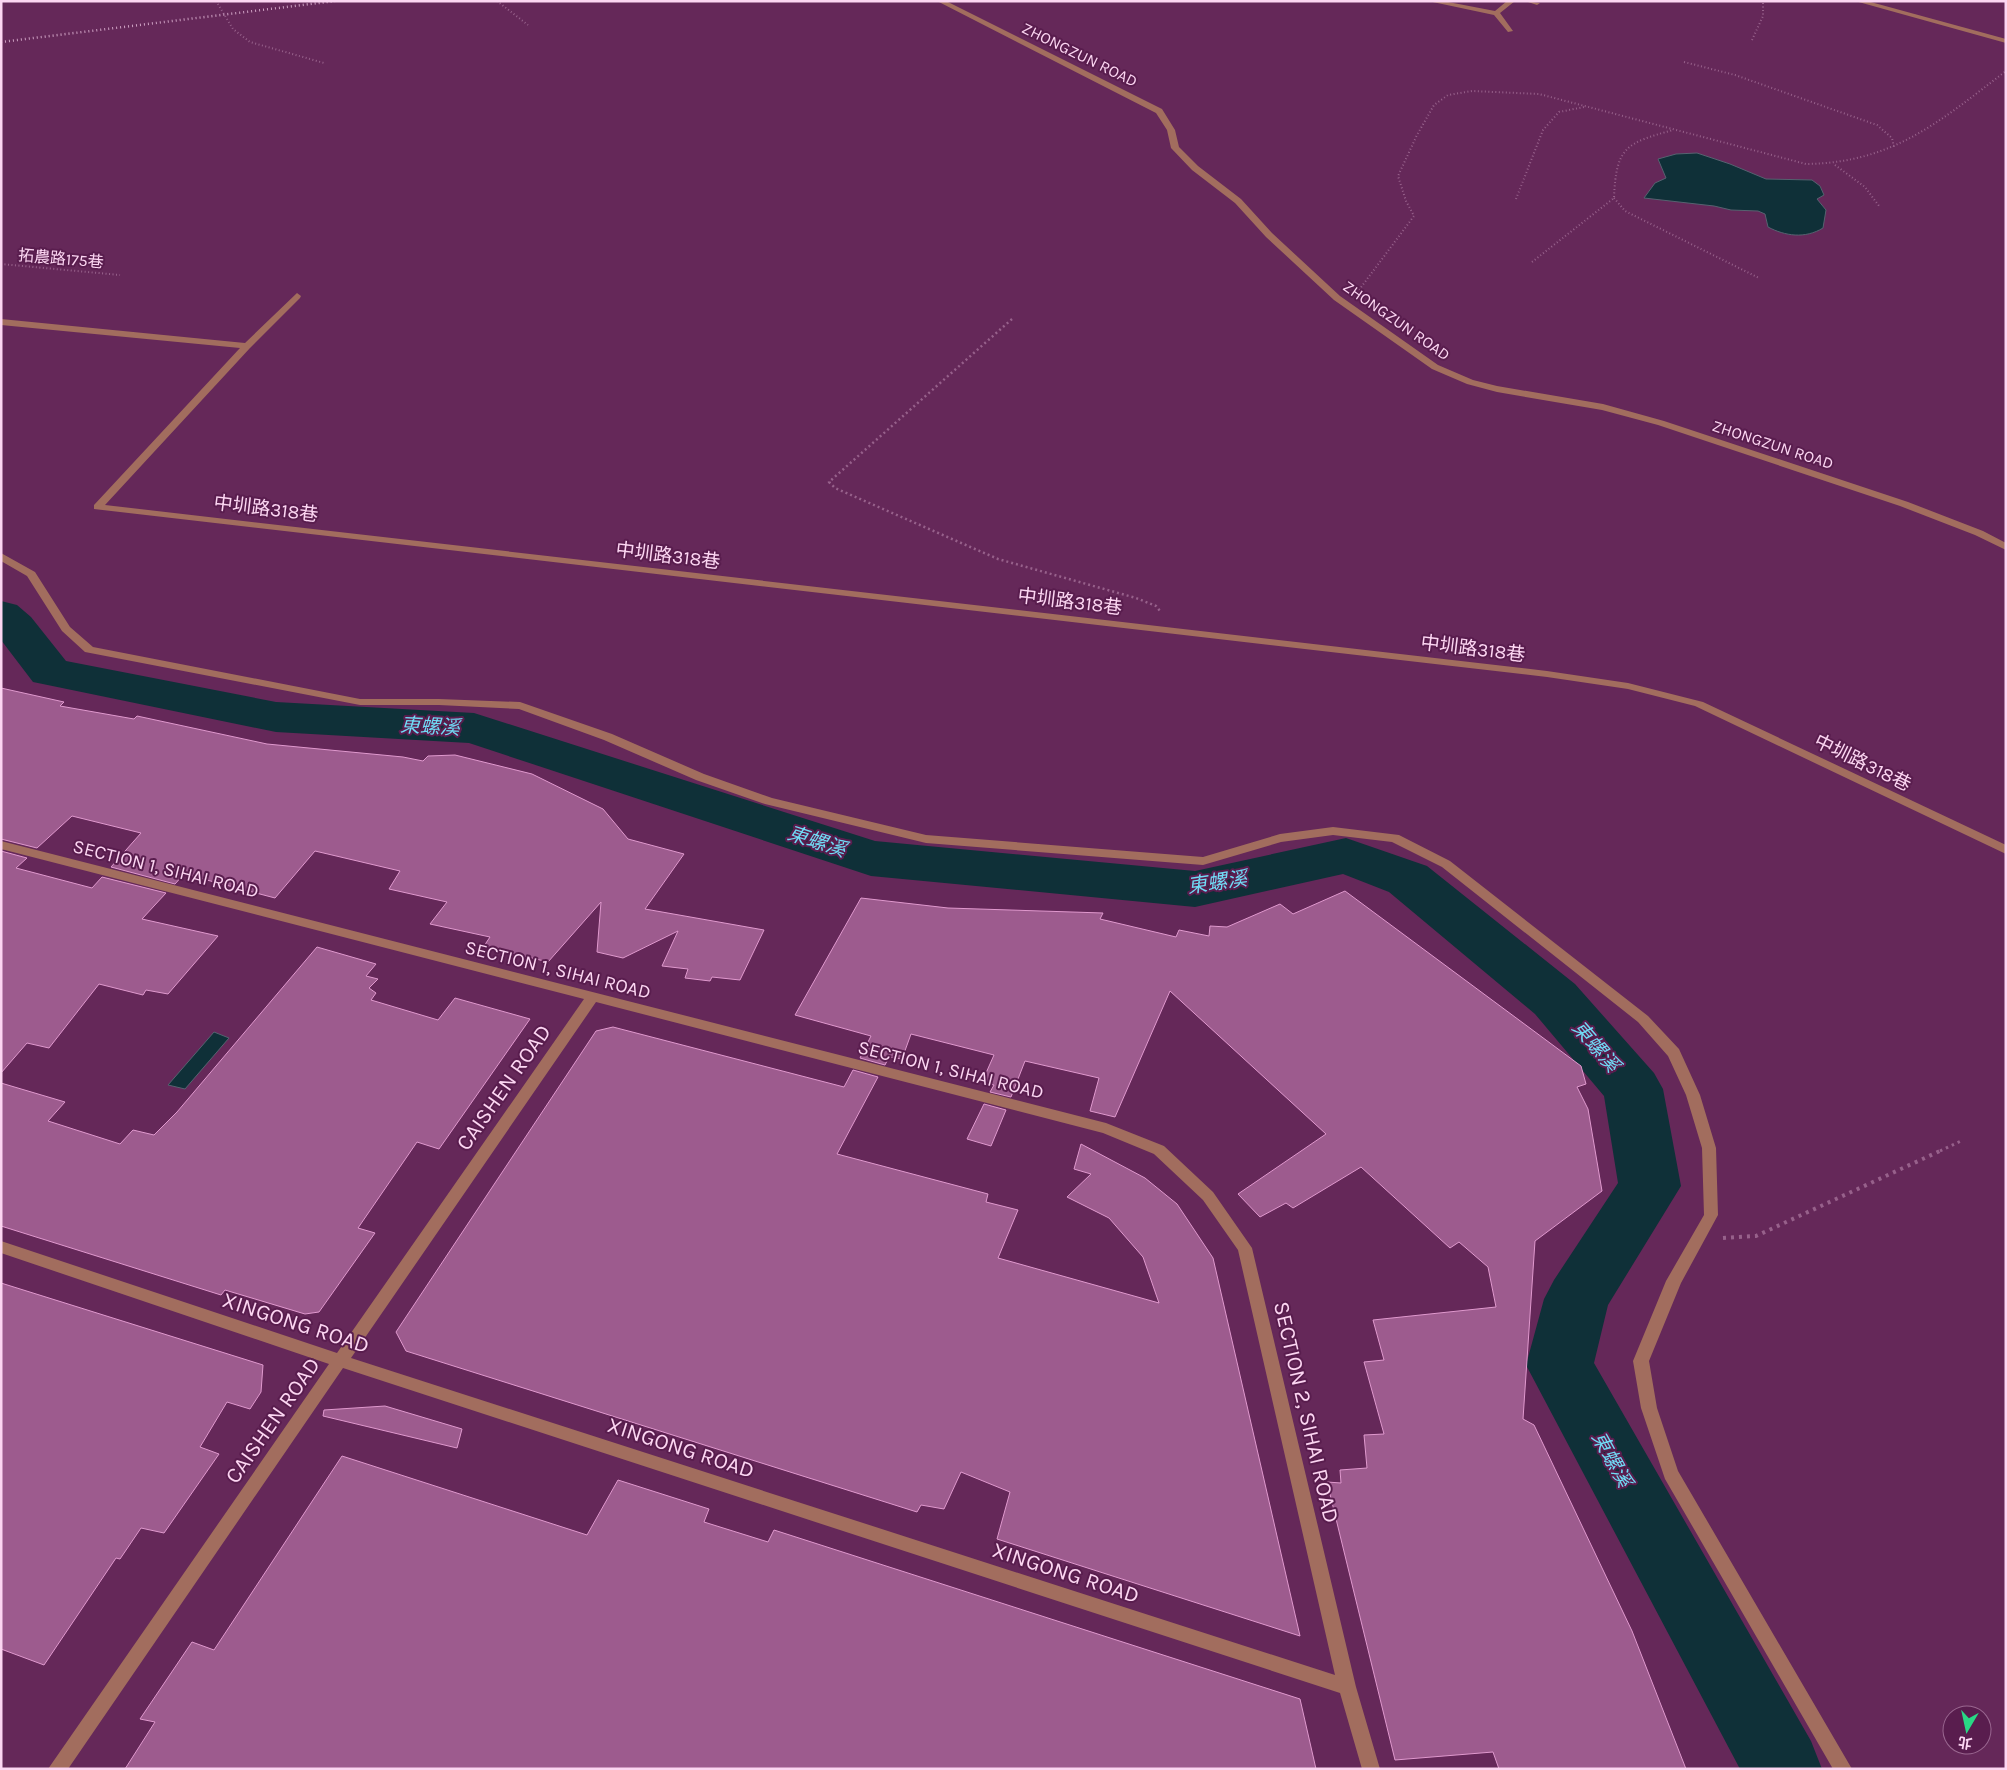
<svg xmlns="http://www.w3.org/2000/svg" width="2007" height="1770" viewBox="0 0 2007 1770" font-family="Karla,'Noto Sans TC',sans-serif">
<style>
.water{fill:#0f3038;stroke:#566270}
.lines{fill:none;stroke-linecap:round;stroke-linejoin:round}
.river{fill:#0f3038;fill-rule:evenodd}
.building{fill:#9d5b8e;stroke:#e099ce}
.path-far3{stroke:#97618b;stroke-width:2;stroke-dasharray:1 2.5;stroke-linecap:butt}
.path-far2{stroke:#97618b;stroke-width:2.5;stroke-dasharray:2 3;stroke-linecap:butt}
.path-far1{stroke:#97618b;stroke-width:3;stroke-dasharray:2.5 4;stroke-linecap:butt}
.path{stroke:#97618b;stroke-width:4;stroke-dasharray:3 5;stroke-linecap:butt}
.minor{fill:#a26d5e;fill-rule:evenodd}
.rail{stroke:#cda0c2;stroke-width:2.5;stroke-dasharray:1 3;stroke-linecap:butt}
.labels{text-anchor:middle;stroke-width:4;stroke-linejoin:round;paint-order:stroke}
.far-street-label{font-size:16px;fill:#fcd6f2;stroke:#591d4e}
.street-label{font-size:19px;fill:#fcd6f2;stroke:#591d4e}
.water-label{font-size:20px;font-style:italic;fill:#70dbf5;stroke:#591d4e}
.near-street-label{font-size:22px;fill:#fcd6f2;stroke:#591d4e}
</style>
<rect width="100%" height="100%" fill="#652859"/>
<g class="water">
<path d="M1697 153 1730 164 1766 179 1812 180 1820 186 1824 195 1817 199 1826 210 1823 228C1805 239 1785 236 1768 227L1765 214 1758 211 1731 210 1714 206 1644 198 1655 183 1666 178 1658 159 1676 154Z"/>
<path d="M214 1032 229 1038 185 1089 168 1085Z"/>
</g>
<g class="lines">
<path class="river" d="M1 601 17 605 31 617 66 661 276 702 474 713 875 841 1195 871 1346 838 1427 866 1575 984 1654 1073 1663 1089 1681 1186 1608 1305 1594 1363 1811 1741 1822 1769H1740L1526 1365 1544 1299 1554 1280 1618 1183 1604 1096 1535 1014 1389 892 1343 874 1195 907 871 876 469 743 276 732 33 682 1 640Z"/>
</g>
<g class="building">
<path d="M1 688 64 702 60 706 134 719 137 716 267 744 403 757 423 761 428 756 455 755 532 774 603 809 628 839 684 854 645 909 764 930 740 980 712 977 710 981 685 978 688 969 662 966 678 931 623 958 597 952 601 902 548 962 484 946 490 937 430 924 447 902 389 889 400 871 315 851 275 898 184 874 175 884 111 867 141 833 72 816 37 848 1 839Z"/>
<path d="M1 851 27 858 16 868 92 888 102 877 166 893 142 919 218 936 168 994 146 990 143 995 99 984 49 1048 27 1043 1 1073Z"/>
<path d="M1345 891 1581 1066 1586 1084 1577 1087 1588 1109 1602 1191 1535 1241 1523 1419 1534 1425 1632 1631 1686 1769H1499L1493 1752 1395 1760 1327 1482 1341 1483 1340 1470 1367 1468 1364 1435 1384 1434 1364 1362 1384 1360 1373 1320 1496 1307 1488 1267 1459 1242 1450 1248 1361 1167 1293 1208 1286 1203 1260 1217 1238 1194 1326 1134 1170 991 1115 1117 1090 1111 1099 1078 1025 1061 1011 1097 990 1092 994 1085 982 1082 994 1055 911 1034 902 1059 889 1057 885 1065 860 1058 871 1036 795 1015 861 898 948 908 1103 913 1100 919 1176 937 1179 930 1209 936 1210 926 1227 927 1280 904 1293 914Z"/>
<path d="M317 947 376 964 366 976 378 979 369 988 376 993 371 1000 438 1020 455 998 530 1019 439 1149 417 1142 358 1228 375 1233 319 1312 305 1314 225 1290 221 1295 1 1226V1083L65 1102 48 1121 120 1144 133 1130 154 1135 177 1112Z"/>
<path d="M613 1027 844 1087 853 1070 878 1077 837 1154 988 1194 986 1202 1018 1210 998 1258 1159 1303 1143 1257 1109 1218 1067 1197 1091 1174 1074 1169 1081 1144 1145 1178 1177 1204 1213 1258 1300 1636 997 1539 1010 1492 961 1472 944 1509 921 1505 917 1512 406 1351 396 1332 596 1031Z"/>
<path d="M984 1104 1006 1110 991 1146 967 1139Z"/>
<path d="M1 1283 263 1365 261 1392 250 1409 227 1402 200 1447 219 1454 164 1533 141 1528 120 1559 116 1558 44 1665 1 1649Z"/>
<path d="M385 1406 462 1429 457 1448 323 1416 324 1410Z"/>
<path d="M342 1456 587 1535 618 1480 709 1509 704 1522 768 1542 774 1530 1300 1699 1316 1769H125L155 1722 140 1719 192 1642 214 1650Z"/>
</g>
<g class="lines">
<g class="path-far3">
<path d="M216 1 233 29 250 42 324 63"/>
<path d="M497 1 528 25"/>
<path d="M1752 40 1763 16V1"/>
<path d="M1684 62 1735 75 1877 125 1892 138 1894 147"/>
<path d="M1835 165 1865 187 1879 206"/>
<path d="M1614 198 1625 211 1759 278"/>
<path d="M1516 199 1543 130 1559 112 1584 107"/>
<path d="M1532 262 1614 198C1616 147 1626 143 1673 130"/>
<path d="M1 264 120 275"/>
<path d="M1359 290 1414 216 1406 201 1398 176 1417 135 1434 105 1448 95 1472 91 1539 94 1806 164C1893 163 1940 121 2006 71"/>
</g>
<path class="path-far2" d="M1012 319 829 482 835 488 998 559 1136 598 1156 606 1160 611"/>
<path class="path-far1" d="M1940 1151 1963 1140"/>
<path class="path" d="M1723 1238 1756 1236 1942 1150"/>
<g class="minor">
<path d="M937 1H946L1162 109 1175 130 1179 147 1198 166 1241 199 1272 233 1340 296 1438 365 1473 380 1497 386 1603 404 1664 421 1908 502 1983 531 2006 543V550L1975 535 1900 506 1658 425 1602 410 1497 392 1467 384 1432 369 1334 300 1266 237 1235 203 1192 170 1171 148 1167 130 1156 113Z"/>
<path d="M1428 1H1443L1495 11 1507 1H1515L1500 13 1513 31 1508 32 1494 15Z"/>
<path d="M1525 1 1540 3 1537 5Z"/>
<path d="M1855 1H1867L2006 39V43Z"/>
<path d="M297 293 301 296 300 298 250 348 105 505 1547 671 1628 683 1703 702 2006 845V854L1695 706 1628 689 1547 677 94 509V505L240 348 1 325V319L245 343Z"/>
<path d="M1 553 35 572 70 627 93 647 360 699H439L520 702 612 734 704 774 772 798 926 835 1203 857 1280 834 1333 827 1399 835 1450 861 1648 1016 1679 1049 1700 1095 1716 1148 1718 1215 1681 1283 1649 1361 1657 1408 1678 1471 1852 1769H1833L1665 1479 1641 1408 1633 1361 1666 1281 1704 1215 1702 1148 1686 1095 1668 1056 1638 1022 1442 867 1392 842 1333 835 1281 842 1203 865 926 843 765 804 696 780 604 740 519 709 439 705H360L85 652 62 631 27 576 1 561Z"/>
<path d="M1 841 1106 1123 1164 1146 1213 1192 1252 1248 1356 1687 1380 1769H1362L1340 1693 343 1368 68 1769H48L329 1364 1 1253V1241L337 1353 584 999 1 849ZM596 1002 1103 1133 1154 1154 1203 1200 1238 1250 1335 1675 351 1358Z"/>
</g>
<path class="rail" d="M1 42 335 1"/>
</g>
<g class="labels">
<g class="far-street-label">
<text transform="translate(1080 54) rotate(26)" y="6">ZHONGZUN ROAD</text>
<text transform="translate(61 258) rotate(5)" y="6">拓農路175巷</text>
<text transform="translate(1397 320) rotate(35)" y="6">ZHONGZUN ROAD</text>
<text transform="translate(1773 444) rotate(18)" y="6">ZHONGZUN ROAD</text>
</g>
<g class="street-label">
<text transform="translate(266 508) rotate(7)" y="7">中圳路318巷</text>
<text transform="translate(668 555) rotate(7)" y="7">中圳路318巷</text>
<text transform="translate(1070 601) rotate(7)" y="7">中圳路318巷</text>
<text transform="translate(1473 648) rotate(7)" y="7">中圳路318巷</text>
<text transform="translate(1863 762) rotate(26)" y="7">中圳路318巷</text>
<text transform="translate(166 868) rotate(14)" y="7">SECTION 1, SIHAI ROAD</text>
<text transform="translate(558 969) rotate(14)" y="7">SECTION 1, SIHAI ROAD</text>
<text transform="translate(951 1069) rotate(14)" y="7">SECTION 1, SIHAI ROAD</text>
</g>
<g class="water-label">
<text transform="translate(430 726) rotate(3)" y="7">東螺溪</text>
<text transform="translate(817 841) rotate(18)" y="7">東螺溪</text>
<text transform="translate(1217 882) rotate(-8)" y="7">東螺溪</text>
<text transform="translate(1596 1046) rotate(49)" y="7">東螺溪</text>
<text transform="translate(1612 1459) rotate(61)" y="7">東螺溪</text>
</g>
<g class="near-street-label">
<text transform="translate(503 1087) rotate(-55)" y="8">CAISHEN ROAD</text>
<text transform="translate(296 1322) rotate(18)" y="8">XINGONG ROAD</text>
<text transform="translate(1307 1412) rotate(77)" y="8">SECTION 2, SIHAI ROAD</text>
<text transform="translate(272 1420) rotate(-55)" y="8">CAISHEN ROAD</text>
<text transform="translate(681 1447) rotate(18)" y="8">XINGONG ROAD</text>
<text transform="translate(1066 1572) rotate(18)" y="8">XINGONG ROAD</text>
</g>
</g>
<rect width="2007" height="1770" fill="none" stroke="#fcd6f2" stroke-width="5"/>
<g transform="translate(1967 1730) rotate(189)"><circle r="24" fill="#591d4e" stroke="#9a6790"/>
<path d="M0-4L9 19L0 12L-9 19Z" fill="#29d885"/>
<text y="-8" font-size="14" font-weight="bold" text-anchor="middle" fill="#fcd6f2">北</text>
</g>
</svg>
